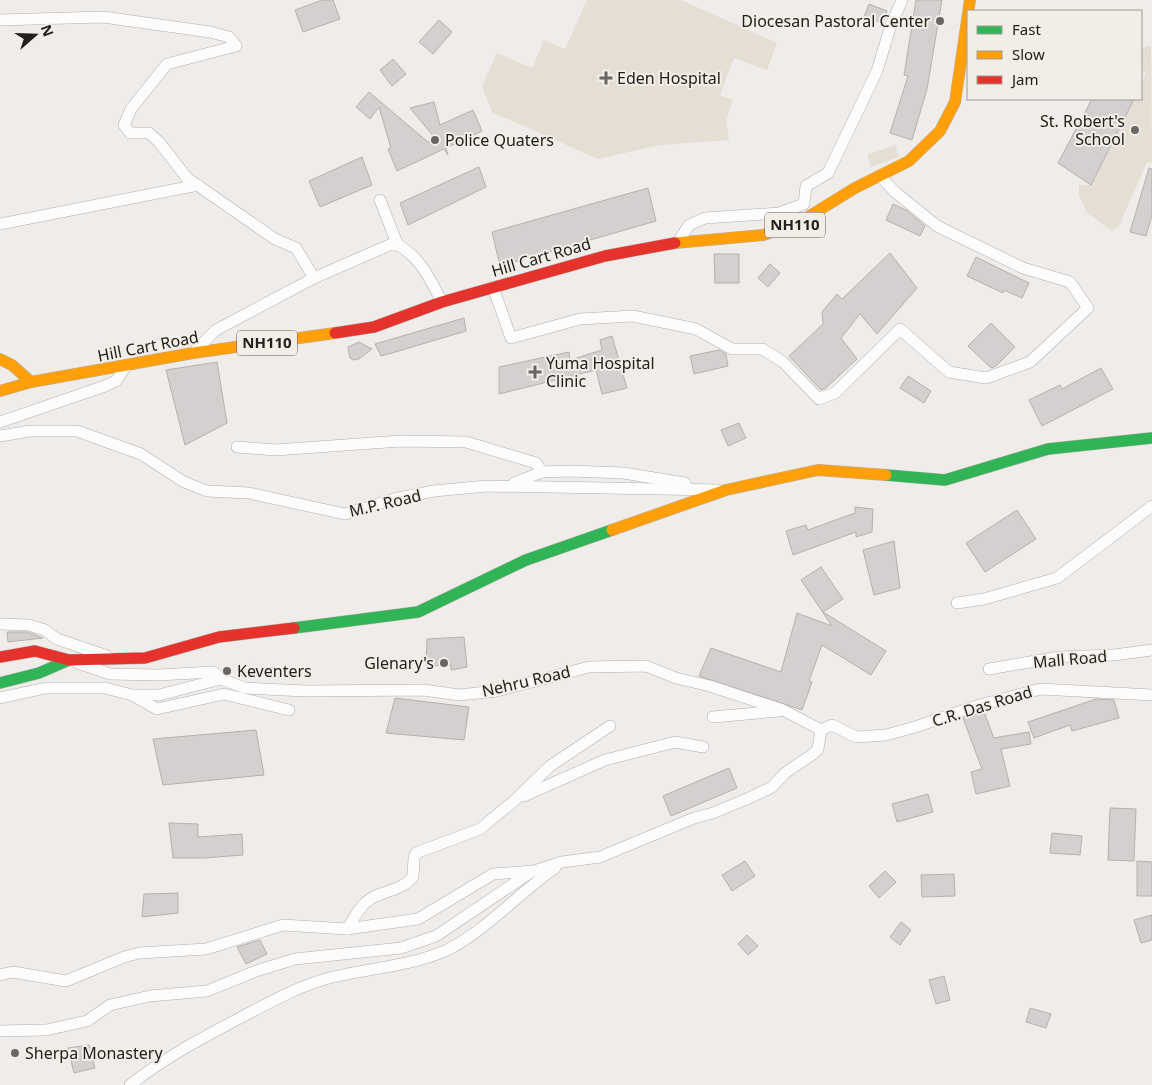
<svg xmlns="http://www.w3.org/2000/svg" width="1152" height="1085" viewBox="0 0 1152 1085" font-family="'Noto Sans',sans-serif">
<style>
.built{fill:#e4ded5}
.building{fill:#d4d0cf;stroke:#b4b1af}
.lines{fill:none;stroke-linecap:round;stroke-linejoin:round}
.street-casing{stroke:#b1aeac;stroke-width:12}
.fast-casing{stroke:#b1aeac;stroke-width:12}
.slow-casing{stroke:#b1aeac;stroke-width:12}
.jam-casing{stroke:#b1aeac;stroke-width:12}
.street{stroke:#fdfcfc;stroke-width:11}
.fast{stroke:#30b455;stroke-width:11}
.slow{stroke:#ff9f0a;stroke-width:11}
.jam{stroke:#e5322d;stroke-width:11}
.poi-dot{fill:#696764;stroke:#f2ede6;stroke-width:2}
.labels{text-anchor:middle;stroke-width:4;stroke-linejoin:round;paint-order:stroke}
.shield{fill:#f2ede6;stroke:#605e59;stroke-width:1}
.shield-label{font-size:15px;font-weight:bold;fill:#21201d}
.poi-label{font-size:16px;fill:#21201d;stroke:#f2ede6;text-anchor:start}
.street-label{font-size:16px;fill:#21201d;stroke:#f2ede6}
</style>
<rect width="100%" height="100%" fill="#efece9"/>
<g class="built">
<path d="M587 0H681L777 43 767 70 734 58 720 95 733 100 726 120 729 140 660 145 598 159 492 112 482 86 497 53 532 68 544 40 565 49Z"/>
<path d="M1151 45 1152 162H1147L1119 226 1113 231 1087 213 1079 195V185H1091L1134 99H1141V84L1146 73 1141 69V49Z"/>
<path d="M895 145 899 157 871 167 867 155Z"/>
</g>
<g class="building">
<path d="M322 0H333L340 19 303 32 295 10Z"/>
<path d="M916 0H942L927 89 912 140 890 133 908 76 904 75Z"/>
<path d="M869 4 887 11 883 23 864 17Z"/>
<path d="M439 20 452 32 433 54 419 42Z"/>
<path d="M393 59 406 74 392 86 380 70Z"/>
<path d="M369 92 428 142 434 137 410 108 434 102 440 125 473 110 482 131 446 148 448 155 444 149 397 171 388 149 391 148 379 107 370 119 356 107Z"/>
<path d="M1092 99H1134L1091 185 1058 163Z"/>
<path d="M362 157 372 185 320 207 309 181Z"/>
<path d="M479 167 486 187 408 225 400 203Z"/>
<path d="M1149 168 1152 169V215L1146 236 1130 232Z"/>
<path d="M648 188 656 221 500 266 492 232Z"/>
<path d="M893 204 906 210 925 226 920 236 886 220Z"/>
<path d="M890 253 917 288 877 334 860 314 841 338 857 359 826 388 821 390 789 356 823 324 822 312 837 294 842 299Z"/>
<path d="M714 254H739V283H715Z"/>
<path d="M976 257 1029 283 1022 298 1004 290 1003 293 967 276Z"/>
<path d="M770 264 780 273 768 287 758 278Z"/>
<path d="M464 318 466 331 402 350 381 356 375 344Z"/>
<path d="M991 323 1015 347 996 366 991 368 968 346Z"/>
<path d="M612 336 627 388 602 394 596 370 499 394V367L569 352 570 360 602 350 600 340Z"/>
<path d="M359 342 372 349 359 359 354 360 350 358 348 347Z"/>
<path d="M719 350 726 354 728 366 694 374 690 356Z"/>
<path d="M217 362 227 423 185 445 166 370Z"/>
<path d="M1101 368 1113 389 1042 426 1029 400 1060 385 1062 389Z"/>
<path d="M908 376 931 391 924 403 900 388Z"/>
<path d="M739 423 746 438 728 446 721 430Z"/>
<path d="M855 507 873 509 872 532 856 537V532L793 555 786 531 806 525 808 530 855 513Z"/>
<path d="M1017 510 1036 539 985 572 966 543Z"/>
<path d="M894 541 900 588 874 595 863 550Z"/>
<path d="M821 567 843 599 823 612 886 651 871 675 822 645 809 681 812 682 802 710 699 676 711 648 781 672 797 613 832 626 801 580Z"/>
<path d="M7 632H28L43 638 8 642Z"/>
<path d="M464 637 467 667 451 670V665L426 666 427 639Z"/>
<path d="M395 698 469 707 464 740 386 733Z"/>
<path d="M1096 699 1114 700 1119 718 1072 731 1070 725 1034 738 1028 722Z"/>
<path d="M984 712 994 738 1029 732 1031 744 1001 749 1010 786 976 794 971 772 982 769 963 718Z"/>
<path d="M256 730 264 775 163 785 153 739Z"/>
<path d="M729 768 737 788 671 816 663 796Z"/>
<path d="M928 794 933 812 897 822 892 804Z"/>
<path d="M1110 808 1136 809 1134 861 1108 860Z"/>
<path d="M169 823 198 824V837L242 834 243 855 204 858H173Z"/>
<path d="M1052 833 1082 836 1080 855 1050 853Z"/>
<path d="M745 861 755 876 732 891 722 875Z"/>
<path d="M1137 861 1152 862V896H1137Z"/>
<path d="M885 871 896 882 879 898 869 886Z"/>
<path d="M954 874 955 896 922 897 921 875Z"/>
<path d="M178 893V913L142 917 144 894Z"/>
<path d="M1152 915V940L1141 943 1134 920Z"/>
<path d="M901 922 911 930 900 945 890 937Z"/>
<path d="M747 935 758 946 748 955 738 944Z"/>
<path d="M260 940 267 954 246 964 237 947Z"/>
<path d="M944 976 950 1000 936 1004 929 980Z"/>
<path d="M1030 1008 1051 1014 1046 1028 1026 1022Z"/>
<path d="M89 1045 95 1068 74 1073 68 1048Z"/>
</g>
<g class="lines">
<defs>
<g id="street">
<path d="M0 20 103 17 210 32 229 37 236 46 167 64 131 109 124 125 130 133H149L159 142 187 178 275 239 296 248 314 278"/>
<path d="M380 200 398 246"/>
<path d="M0 224 198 185"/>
<path d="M678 242 689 225 705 218 779 213 804 204 806 186 828 173 877 71 890 28 902 0"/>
<path d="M493 287 511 338 580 319 633 316 696 329 732 349H762L783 362 819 399 835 393 900 329 949 372 986 378 1030 362 1088 308 1070 282 1023 268 937 226 895 192 880 176"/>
<path d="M196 350 216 330 231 322 314 278 394 243C420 256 429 277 442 302"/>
<path d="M0 422 105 386 116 381 126 366"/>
<path d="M0 436 30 431H77L141 454 184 482 207 491 249 493 345 514 394 499 434 491 487 486 718 490"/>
<path d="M237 447 275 450 401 441 466 442 536 463 542 472"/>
<path d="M514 483 542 472 571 471 623 473 685 483"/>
<path d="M957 603 984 599 1057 578 1152 506"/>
<path d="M0 624 29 625 45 630 57 639 107 656"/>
<path d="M78 663 110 674 158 675 213 672 221 679 245 688 305 691 424 690 459 695 497 691 589 667 646 666 676 678 710 686 783 710 821 730"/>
<path d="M989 669 1059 657 1114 655 1152 650"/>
<path d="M134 696 157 709 224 694 289 710"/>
<path d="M0 698 46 688H105L132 695H159L221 679"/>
<path d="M713 717 779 711"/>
<path d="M524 796 605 760 675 742 703 747"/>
<path d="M347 929C353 921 358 909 365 903 380 889 398 894 413 877L414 858 416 853 480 829 515 800 550 766 610 726"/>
<path d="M0 975 13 972 66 981 124 957 139 953 206 949 283 925 347 929 418 919 493 874 534 871 562 862 600 857 694 818 713 813 749 798 772 787 785 773 813 754 818 749 821 730 832 725 856 737 886 735 915 727 976 706 1041 689 1152 695"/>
<path d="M0 1031 46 1030 87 1021 110 1005 150 996 207 991 256 971 295 959 401 948 436 936 531 872"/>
<path d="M130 1085C164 1058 202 1038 240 1018 270 1002 300 985 333 977 371 968 411 966 447 950 483 933 520 892 555 868"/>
</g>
<g id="fast">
<path d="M886 475 945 480 1048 449 1152 438"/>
<path d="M294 628 418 612 526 560 612 530"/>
<path d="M0 683 39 673 69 660"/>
</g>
<g id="slow">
<path d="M675 243 763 235 795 225 855 188 909 161 940 131 955 102 970 0"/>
<path d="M0 359 12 365 31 382 193 353 335 333"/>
<path d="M0 391 31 382"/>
<path d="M612 530 726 490 818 470 886 475"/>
</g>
<g id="jam">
<path d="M335 333 374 327 442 302 605 256 675 243"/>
<path d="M0 657 35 651 69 660 145 658 219 637 294 628"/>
</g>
</defs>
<use href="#street" class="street-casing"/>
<use href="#fast" class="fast-casing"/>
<use href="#slow" class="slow-casing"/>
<use href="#jam" class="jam-casing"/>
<use href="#street" class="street"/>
<use href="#fast" class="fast"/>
<use href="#slow" class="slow"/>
<use href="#jam" class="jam"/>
</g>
<g class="poi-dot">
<circle cx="940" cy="21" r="5"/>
<path d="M603.5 70.5h5v5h5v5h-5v5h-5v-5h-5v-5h5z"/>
<circle cx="1135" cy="130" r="5"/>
<circle cx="435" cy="140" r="5"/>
<path d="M532.5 364.5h5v5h5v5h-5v5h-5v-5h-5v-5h5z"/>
<circle cx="444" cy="663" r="5"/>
<circle cx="227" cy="671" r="5"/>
<circle cx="15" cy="1053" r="5"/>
</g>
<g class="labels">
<g class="shield">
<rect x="765" y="212.5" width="60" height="25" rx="4"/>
<rect x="237" y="330.5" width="60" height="25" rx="4"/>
</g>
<g class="shield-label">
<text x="795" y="230">NH110</text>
<text x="267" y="348">NH110</text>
</g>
<g class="poi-label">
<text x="930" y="27" text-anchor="end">Diocesan Pastoral Center</text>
<text x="617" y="84">Eden Hospital</text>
<text x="1125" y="127" text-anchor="end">St. Robert's<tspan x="1125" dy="18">School</tspan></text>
<text x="445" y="146">Police Quaters</text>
<text x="546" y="369">Yuma Hospital<tspan x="546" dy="18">Clinic</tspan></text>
<text x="434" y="669" text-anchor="end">Glenary's</text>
<text x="237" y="677">Keventers</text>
<text x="25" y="1059">Sherpa Monastery</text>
</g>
<g class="street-label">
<text transform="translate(541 257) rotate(-16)" y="6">Hill Cart Road</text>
<text transform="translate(148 346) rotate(-11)" y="6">Hill Cart Road</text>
<text transform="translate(385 503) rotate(-13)" y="6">M.P. Road</text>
<text transform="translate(1070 659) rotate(-5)" y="6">Mall Road</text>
<text transform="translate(526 681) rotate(-13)" y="6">Nehru Road</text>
<text transform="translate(982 706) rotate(-17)" y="6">C.R. Das Road</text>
</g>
</g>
<rect x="967" y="10" width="175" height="90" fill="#f2ede6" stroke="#9e9b96"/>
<rect x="977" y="26" width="25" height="8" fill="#30b455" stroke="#9e9b96"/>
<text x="1012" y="35" font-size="15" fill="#21201d">Fast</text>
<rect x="977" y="51" width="25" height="8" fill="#ff9f0a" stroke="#9e9b96"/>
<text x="1012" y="60" font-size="15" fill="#21201d">Slow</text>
<rect x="977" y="76" width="25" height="8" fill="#e5322d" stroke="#9e9b96"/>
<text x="1012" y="85" font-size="15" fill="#21201d">Jam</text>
<g transform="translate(35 35) rotate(70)" stroke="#f2ede6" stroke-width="4" paint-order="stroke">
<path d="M0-4L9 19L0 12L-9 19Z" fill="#21201d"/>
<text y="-8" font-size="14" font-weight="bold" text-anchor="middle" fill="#21201d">N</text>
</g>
</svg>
